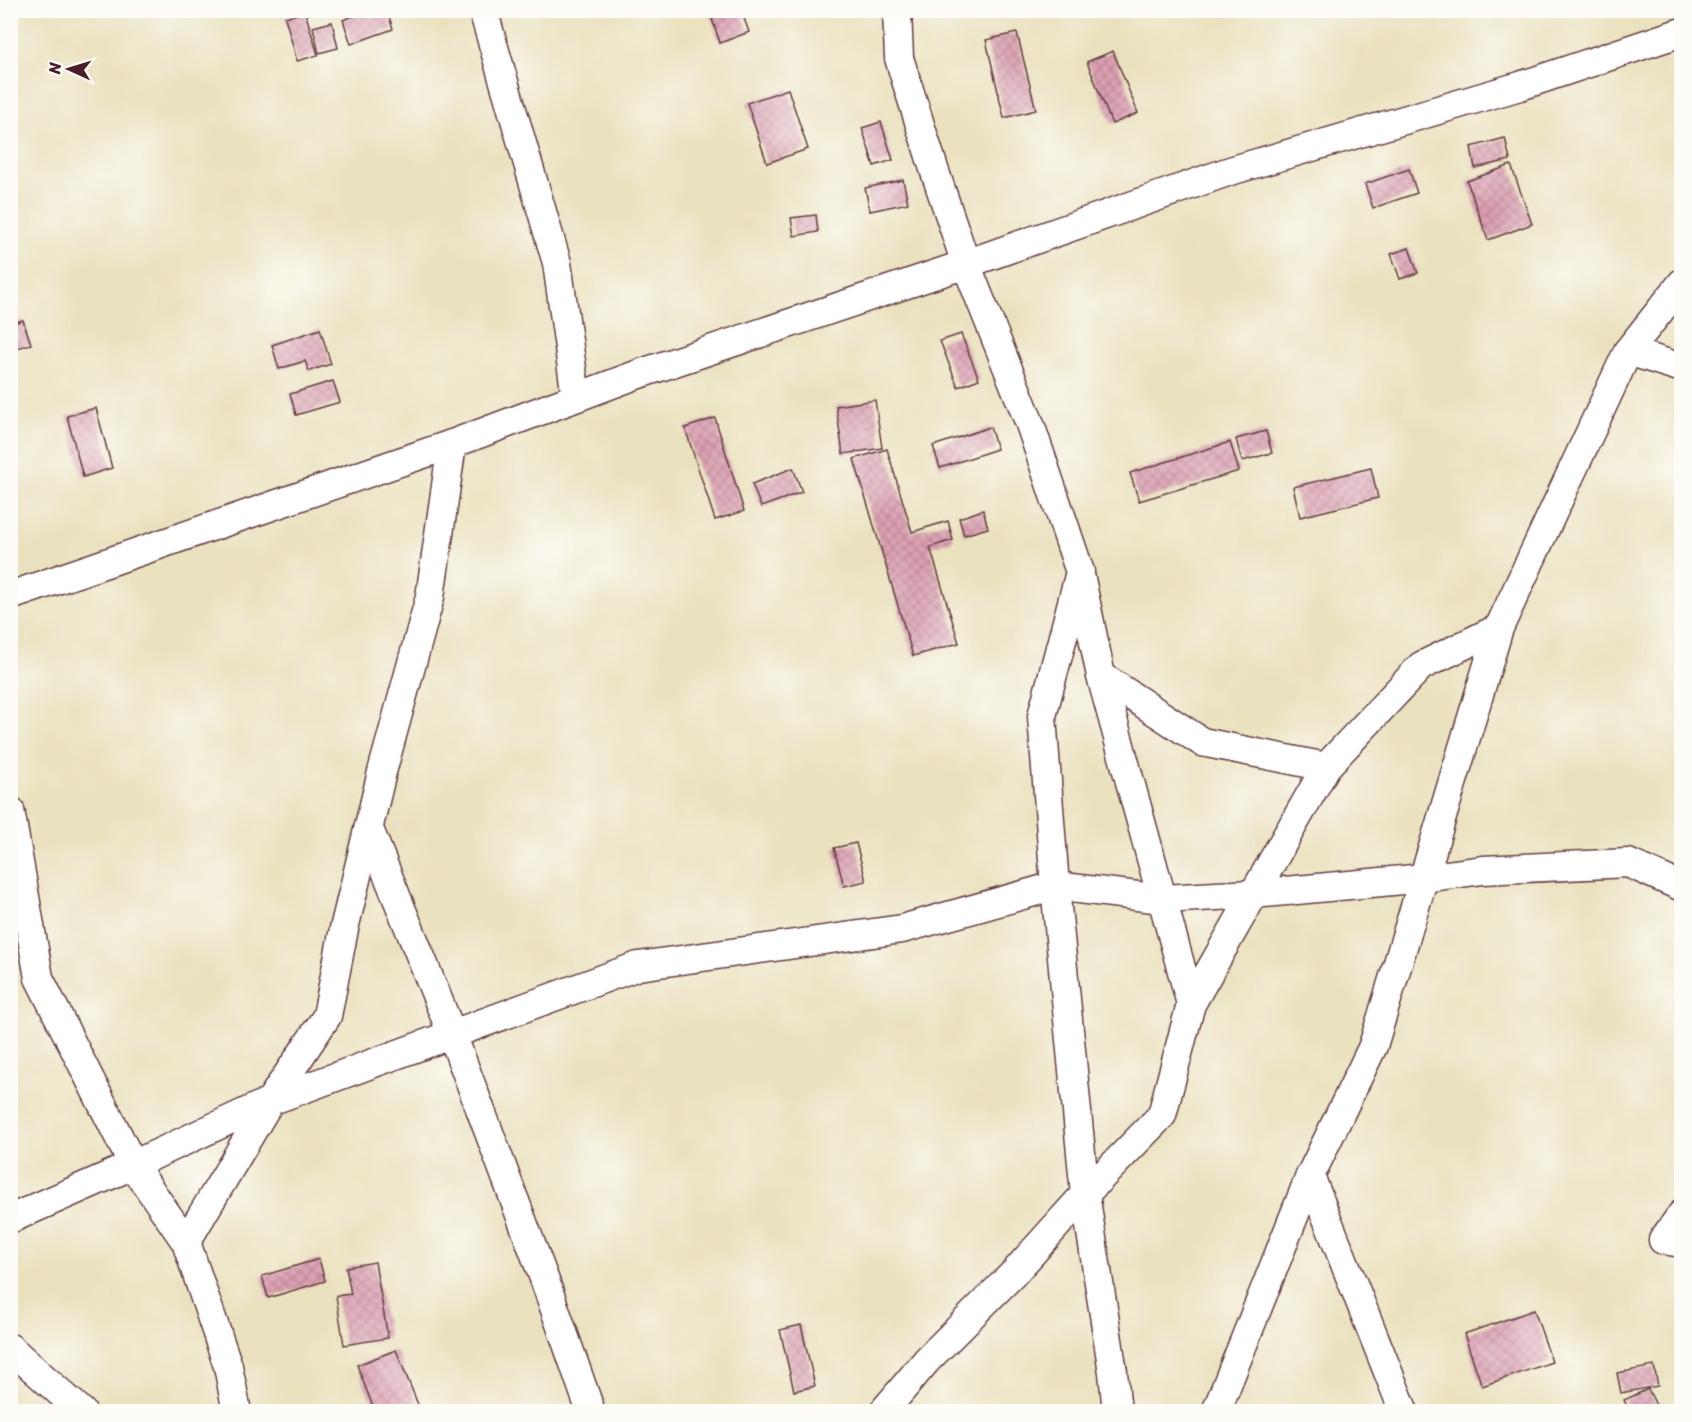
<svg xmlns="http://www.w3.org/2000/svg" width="1692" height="1422" viewBox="0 0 1692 1422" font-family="Sriracha,sans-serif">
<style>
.building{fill:url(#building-cross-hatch)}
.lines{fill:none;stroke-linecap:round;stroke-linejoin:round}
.street-casing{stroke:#623c41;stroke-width:31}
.street{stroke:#fff;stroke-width:28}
</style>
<defs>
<pattern id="building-cross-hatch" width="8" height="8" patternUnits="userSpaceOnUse" patternTransform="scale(1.5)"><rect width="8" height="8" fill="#dda1b4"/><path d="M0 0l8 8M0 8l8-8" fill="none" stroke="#b58393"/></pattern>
</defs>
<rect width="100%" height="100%" fill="#fdfcf7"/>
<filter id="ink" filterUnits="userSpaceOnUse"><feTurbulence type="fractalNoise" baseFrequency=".0167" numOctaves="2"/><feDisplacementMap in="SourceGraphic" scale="12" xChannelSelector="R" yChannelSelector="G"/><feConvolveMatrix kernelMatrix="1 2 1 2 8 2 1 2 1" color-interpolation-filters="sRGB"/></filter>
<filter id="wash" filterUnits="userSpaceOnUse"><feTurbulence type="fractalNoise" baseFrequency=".008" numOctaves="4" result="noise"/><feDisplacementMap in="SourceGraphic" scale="24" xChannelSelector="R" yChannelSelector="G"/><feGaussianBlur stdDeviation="1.35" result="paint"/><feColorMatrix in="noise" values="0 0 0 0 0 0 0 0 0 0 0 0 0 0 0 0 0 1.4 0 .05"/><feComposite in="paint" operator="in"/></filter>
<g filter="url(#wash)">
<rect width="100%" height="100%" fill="#eae1be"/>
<g id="blocks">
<g class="building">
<path d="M370 10H387L393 29 351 44 343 20Z"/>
<path d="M709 10H741L749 32 720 43Z"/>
<path d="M305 12 318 55 297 61 285 17Z"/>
<path d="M332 22 338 48 319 53 313 27Z"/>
<path d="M1017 33 1036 110 1004 118 986 40Z"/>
<path d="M1113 51 1138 113 1112 124 1087 62Z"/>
<path d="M788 89 808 149 767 163 747 103Z"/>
<path d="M881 122 893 160 874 166 862 128Z"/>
<path d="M1505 138 1510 160 1475 168 1471 147Z"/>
<path d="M1511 165 1532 224 1488 240 1467 181Z"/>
<path d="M1409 169 1417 193 1373 208 1365 184Z"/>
<path d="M903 180 908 203 870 211 865 188Z"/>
<path d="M816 215 818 232 794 236 791 218Z"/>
<path d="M1409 248 1418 273 1400 279 1391 254Z"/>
<path d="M23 320 31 344 10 350V324Z"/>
<path d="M320 329 331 364 309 371 305 361 279 369 272 345Z"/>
<path d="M961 334 979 379 958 387 940 341Z"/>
<path d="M333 381 340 402 296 415 290 394Z"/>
<path d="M875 400 882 448 843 454 836 406Z"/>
<path d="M96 408 112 468 83 477 67 416Z"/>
<path d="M715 418 744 511 715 520 685 428Z"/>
<path d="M990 427 997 449 940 468 933 446Z"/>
<path d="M1266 431 1272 453 1242 461 1236 439Z"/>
<path d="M1230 442 1239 471 1139 501 1130 473Z"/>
<path d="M887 449 912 532 948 521 953 540 930 547 959 643 913 656 854 459Z"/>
<path d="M793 468 802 492 761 507 752 484Z"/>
<path d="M1371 468 1378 498 1300 517 1293 487Z"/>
<path d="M983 510 988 528 964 535 959 518Z"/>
<path d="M856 843 866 881 844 886 834 848Z"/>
<path d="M319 1259 325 1281 268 1298 262 1276Z"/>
<path d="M375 1262 388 1338 344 1345 336 1296 351 1294 346 1267Z"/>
<path d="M1534 1310 1552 1362 1482 1386 1464 1334Z"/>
<path d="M801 1325 815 1386 794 1391 780 1330Z"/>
<path d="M396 1350 421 1412H375L357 1365Z"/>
<path d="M1654 1366 1658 1386 1621 1393 1617 1373Z"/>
<path d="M1648 1389 1657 1407 1649 1412H1630L1624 1400Z"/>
</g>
</g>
</g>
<g filter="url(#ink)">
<use href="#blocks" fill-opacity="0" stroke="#623c41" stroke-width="1.5"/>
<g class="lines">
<defs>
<g id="street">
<path d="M483 10 557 263 576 397"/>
<path d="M897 10 899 58 934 169 966 264 1030 424 1080 572 1042 716 1055 886 1085 1194 1113 1372 1117 1412"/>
<path d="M1628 351 1682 368"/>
<path d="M1081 579 1101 676 1191 1004"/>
<path d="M10 596 452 444 636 375 966 264 1230 171 1520 86 1682 32"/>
<path d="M1101 676 1202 742 1326 767"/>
<path d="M10 810 39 978 133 1165 186 1242 228 1366 237 1412"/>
<path d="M369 829 452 1034 545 1281 591 1412"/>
<path d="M1310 1176 1404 1412"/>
<path d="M1682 1214 1663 1240 1682 1243"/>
<path d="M10 1219 133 1165 270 1101 638 966 902 929 1055 886 1162 899 1253 894 1424 878 1483 870 1628 863 1682 887"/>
<path d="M186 1242 270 1101 327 1016 344 929 382 772 430 597 452 444"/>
<path d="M10 1348 82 1412"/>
<path d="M883 1412 927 1360 1014 1273 1085 1194 1162 1115 1191 1004 1326 767 1421 666 1499 628"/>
<path d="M1216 1412 1310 1176 1373 1046 1499 628 1628 351 1682 283"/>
</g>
</defs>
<use href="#street" class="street-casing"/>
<use href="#street" class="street"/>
</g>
</g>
<rect width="1692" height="1422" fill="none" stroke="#fdfcf7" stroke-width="36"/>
<g transform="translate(69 69) rotate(274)" stroke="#fdfcf7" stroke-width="4.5" paint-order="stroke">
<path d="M0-4.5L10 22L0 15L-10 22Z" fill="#4a1f2b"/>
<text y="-9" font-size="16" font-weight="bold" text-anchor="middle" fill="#4a1f2b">N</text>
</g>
</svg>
